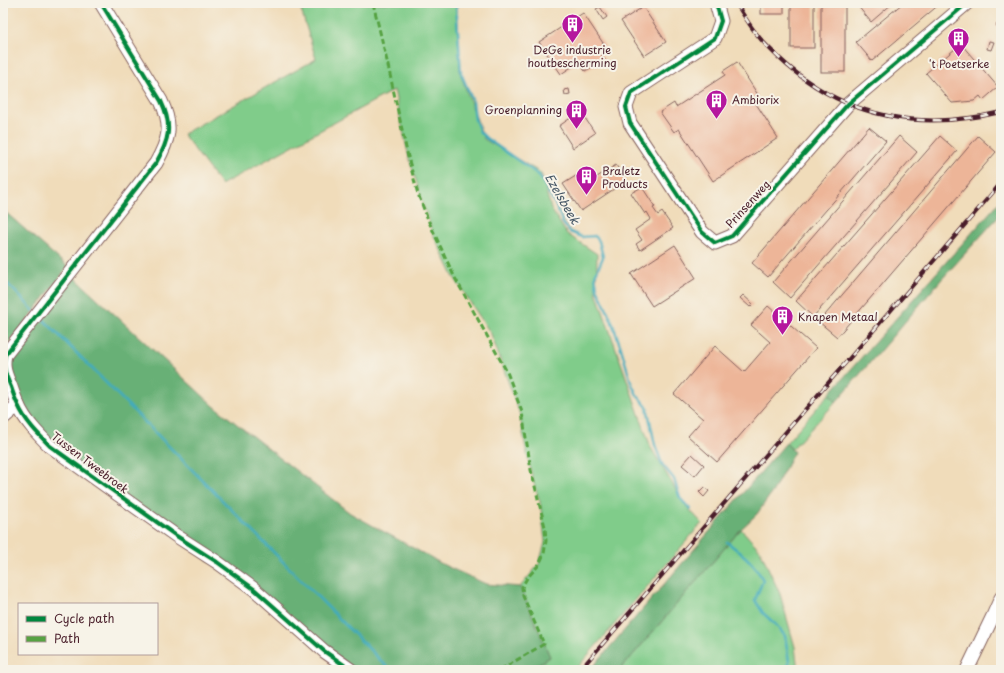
<svg xmlns="http://www.w3.org/2000/svg" width="1004" height="673" viewBox="0 0 1004 673" font-family="'Playpen Sans',sans-serif">
<style>
.green{fill:#80cc8a;stroke:#65765a}
.forest{fill:#68b076;stroke:#596850}
.lines{fill:none;stroke-linecap:round;stroke-linejoin:round}
.stream{stroke:#3fabbe;stroke-width:2.5}
.building{fill:#edb598}
.minor-casing{stroke:#84615d;stroke-width:15}
.minor{stroke:#fff;stroke-width:13}
.rail-casing{stroke:#4a1f2b;stroke-width:4}
.rail{stroke:#f7f3e8;stroke-width:2.5;stroke-dasharray:8;stroke-linecap:butt}
.quiet{stroke:#56a243;stroke-width:3;stroke-dasharray:6 3;stroke-linecap:butt}
.cycleway-casing{stroke:#f7f3e8;stroke-width:6}
.cycleway{stroke:#00873e;stroke-width:4}
.labels{text-anchor:middle;stroke-width:4;stroke-linejoin:round;paint-order:stroke}
.poi-label{font-size:11px;fill:#4a1f2b;stroke:#f7f3e8;text-anchor:start}
.street-label{font-size:11px;fill:#4a1f2b;stroke:#f7f3e8}
.water-label{font-size:12px;font-style:italic;fill:#465766;stroke:#f7f3e8}
</style>
<rect width="100%" height="100%" fill="#f7f3e8"/>
<filter id="ink" filterUnits="userSpaceOnUse"><feTurbulence type="fractalNoise" baseFrequency=".025" numOctaves="2"/><feDisplacementMap in="SourceGraphic" scale="8" xChannelSelector="R" yChannelSelector="G"/><feConvolveMatrix kernelMatrix="1 2 1 2 8 2 1 2 1" color-interpolation-filters="sRGB"/></filter>
<filter id="wash" filterUnits="userSpaceOnUse"><feTurbulence type="fractalNoise" baseFrequency=".012" numOctaves="4" result="noise"/><feDisplacementMap in="SourceGraphic" scale="16" xChannelSelector="R" yChannelSelector="G"/><feGaussianBlur stdDeviation="0.9" result="paint"/><feColorMatrix in="noise" values="0 0 0 0 0 0 0 0 0 0 0 0 0 0 0 0 0 1.4 0 .05"/><feComposite in="paint" operator="in"/></filter>
<g filter="url(#wash)">
<rect width="100%" height="100%" fill="#f0dcba"/>
<g class="green">
<path d="M299 3H457L460 73 484 139 541 173 551 209 567 234 597 254 596 292 651 448 685 505 702 523 575 670H528L550 657 520 587 539 564 545 542 540 502 534 484 526 450 519 412 491 334 453 276 432 232 409 158 394 90 221 185 183 134 316 59Z"/>
<path d="M829 394 836 402 792 449 786 443Z"/>
<path d="M741 529 760 550 780 594 795 647 798 670H620Z"/>
</g>
<g class="forest">
<path d="M1001 200V214L941 280 836 402 829 394Z"/>
<path d="M3 210 68 267 3 352Z"/>
<path d="M73 276 214 406 350 513 444 565 486 584 520 587 550 657 528 670H355L53 445 30 418 8 371V357Z"/>
<path d="M786 443 794 452 773 491 757 514 741 529 620 670H590Z"/>
</g>
<g class="lines">
<g class="stream">
<path d="M456 3 461 73 473 102 475 119 480 132 486 138 539 175 555 204 563 223 570 232 582 237 595 236 599 241 603 257 595 276 597 288 611 319 621 348 631 382 637 395 647 407 655 445 662 464 674 479 680 498 690 509"/>
<path d="M3 279 34 311"/>
<path d="M41 317 390 670"/>
<path d="M727 542C742 554 754 562 763 580L755 600 763 613 777 626 785 636 789 662 788 670"/>
</g>
</g>
<g id="blocks">
<g class="building">
<rect x="761" y="3" width="23" height="11"/>
<rect x="791" y="3" width="23" height="45"/>
<rect x="821" y="3" width="24" height="69"/>
<path d="M859 3H893L871 22 857 5Z"/>
<path d="M903 3H941L872 61 856 42Z"/>
<path d="M600 7 607 17 603 20 596 9Z"/>
<path d="M643 7 666 42 644 56 621 21Z"/>
<path d="M583 13 605 46 598 50 605 60 597 64 598 66 597 67 596 65 585 71 579 62 561 74 539 42Z"/>
<path d="M1001 20V31L996 25Z"/>
<path d="M989 41 994 42 991 50 987 49Z"/>
<path d="M961 44 998 87 983 100 980 96 974 101 952 103 926 73Z"/>
<path d="M737 62 758 95 753 99 778 138 713 181 679 129 674 132 660 112 674 103 676 107 725 75 723 71Z"/>
<path d="M569 89 570 94 565 95 564 90Z"/>
<path d="M581 105 587 113 583 115 595 133 573 148 559 126 575 115 572 111Z"/>
<path d="M869 127 886 141 768 277 752 263Z"/>
<path d="M899 136 917 152 790 298 773 282Z"/>
<path d="M940 136 957 151 813 317 796 301Z"/>
<path d="M978 136 996 152 837 337 819 322Z"/>
<path d="M616 165 626 181 581 211 563 184 582 172 589 182Z"/>
<path d="M642 187 655 207 653 208 658 215 662 212 673 228 640 250 636 244 642 240 635 230 651 219 647 212 645 214 631 193Z"/>
<path d="M675 245 696 278 652 306 631 274Z"/>
<path d="M743 295 753 304 750 307 740 298Z"/>
<path d="M768 306 816 348 717 462 688 436 703 419 674 394 715 346 744 372 770 342 751 325Z"/>
<path d="M692 454 704 465 695 476 682 465Z"/>
<path d="M704 487 709 491 704 497 699 492Z"/>
</g>
</g>
</g>
<g filter="url(#ink)">
<use href="#blocks" fill-opacity="0" stroke="#84615d" stroke-width="1"/>
<g class="lines">
<defs>
<g id="minor">
<path d="M101 3 161 101C173 126 169 140 156 163L5 355C2 367 6 376 11 387 13 393 15 399 18 405 25 421 38 434 50 446L175 535 217 562 254 589 324 651 351 670"/>
<path d="M716 3 721 21 715 38 631 93 626 107 630 123 702 232 715 243 732 236 848 104 967 3"/>
<path d="M3 418 18 405"/>
<path d="M967 670 993 616 1001 598"/>
</g>
</defs>
<use href="#minor" class="minor-casing"/>
<use href="#minor" class="minor"/>
<defs>
<g id="rail">
<path d="M736 3C746 19 756 36 770 49 834 115 913 133 1001 112"/>
<path d="M580 670 1001 183"/>
</g>
</defs>
<use href="#rail" class="rail-casing"/>
<use href="#rail" class="rail"/>
<path class="quiet" d="M373 3 387 61 408 157 418 194 429 222 454 276 507 372 522 412 531 470 545 527 546 541 544 554 538 566 527 578 522 587 523 596 544 644 500 670"/>
<defs>
<g id="cycleway">
<path d="M101 3 161 101C173 126 169 140 156 163L5 355C2 367 6 376 11 387 13 393 15 399 18 405 25 421 38 434 50 446L175 535 217 562 254 589 324 651 351 670"/>
<path d="M716 3 721 21 715 38 631 93 626 107 630 123 702 232 715 243 732 236 848 104 967 3"/>
</g>
</defs>
<use href="#cycleway" class="cycleway-casing"/>
<use href="#cycleway" class="cycleway"/>
</g>
</g>
<defs>
<symbol id="building-pin" viewBox="-11 -11 22 30"><path d="M0 17L-7.5 6A9.5 9.5 0 1 1 7.5 6Z" fill="#b5179e" stroke="#f7f3e8"/><path d="M-4-6H4V6H1V3H-1V6H-4ZM-2.5-4.3h1.7v1.8h-1.7ZM.8-4.3h1.7v1.8H.8ZM-2.5-1h1.7V.8h-1.7ZM.8-1h1.7V.8H.8Z" fill="#fff"/></symbol>
</defs>
<g fill-rule="evenodd">
<use href="#building-pin" x="560" y="12" width="25" height="34"/>
<use href="#building-pin" x="946" y="26" width="25" height="34"/>
<use href="#building-pin" x="704" y="88" width="25" height="34"/>
<use href="#building-pin" x="564" y="98" width="25" height="34"/>
<use href="#building-pin" x="574" y="164" width="25" height="34"/>
<use href="#building-pin" x="770" y="304" width="25" height="34"/>
</g>
<g class="labels">
<g class="poi-label">
<text x="572" y="54" text-anchor="middle">DeGe industrie<tspan x="572" dy="13">houtbescherming</tspan></text>
<text x="959" y="68" text-anchor="middle">'t Poetserke</text>
<text x="732" y="104">Ambiorix</text>
<text x="562" y="114" text-anchor="end">Groenplanning</text>
<text x="602" y="175">Braletz<tspan x="602" dy="13">Products</tspan></text>
<text x="798" y="321">Knapen Metaal</text>
</g>
<g class="street-label">
<text transform="translate(748 204) rotate(-48)" y="4">Prinsenweg</text>
<text transform="translate(90 463) rotate(37)" y="4">Tussen Tweebroek</text>
</g>
<g class="water-label">
<text transform="translate(562 199) rotate(60)" y="4">Ezelsbeek</text>
</g>
</g>
<rect width="1004" height="673" fill="none" stroke="#f7f3e8" stroke-width="16"/>
<rect x="18" y="603" width="140" height="52" fill="#f7f3e8" stroke="#b29e9c"/>
<rect x="26" y="616" width="20" height="6" fill="#00873e" stroke="#b29e9c"/>
<text x="54" y="623" font-size="12" fill="#4a1f2b">Cycle path</text>
<rect x="26" y="636" width="20" height="6" fill="#56a243" stroke="#b29e9c"/>
<text x="54" y="643" font-size="12" fill="#4a1f2b">Path</text>
</svg>
